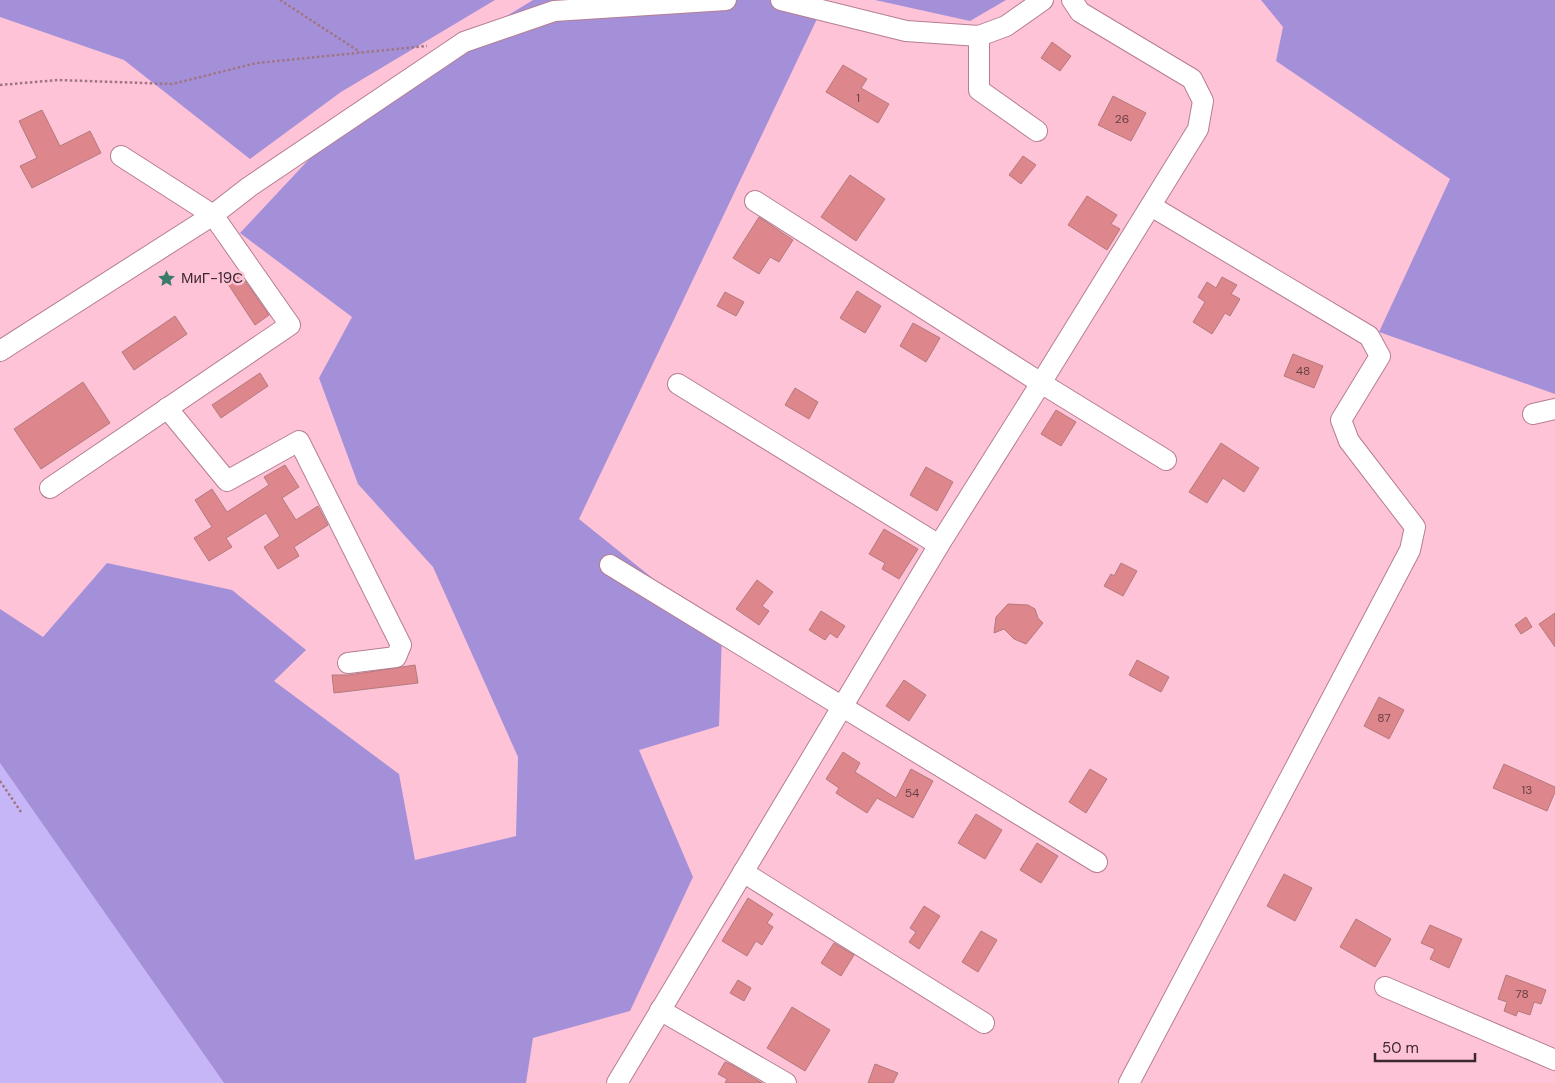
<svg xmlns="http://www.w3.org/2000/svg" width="1555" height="1083" viewBox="0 0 1555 1083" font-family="'DM Sans',sans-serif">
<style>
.green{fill:#c7b6f7}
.forest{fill:#a490d9}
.building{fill:#dd878c;stroke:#b37a7c}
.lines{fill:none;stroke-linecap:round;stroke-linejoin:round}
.minor-casing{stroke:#b57e92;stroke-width:22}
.path{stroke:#9f7584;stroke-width:2.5;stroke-dasharray:2.5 2.5;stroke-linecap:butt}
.minor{stroke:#fff;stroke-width:20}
.labels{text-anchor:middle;stroke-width:5;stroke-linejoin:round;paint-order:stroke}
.number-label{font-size:12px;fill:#653f46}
.poi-label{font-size:15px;fill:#3d272f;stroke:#ffc3d8;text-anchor:start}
</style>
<rect width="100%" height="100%" fill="#ffc3d8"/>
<path class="green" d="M0 763 2 765 224 1083H0Z"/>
<g class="forest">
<path d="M0 0H495L341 92 250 159 124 60 0 17Z"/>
<path d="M533 0H826L579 519 722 634 719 726 639 750 693 877 630 1011 533 1038 526 1083H224L0 763V609L43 637 107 563 232 590 306 650 274 681 399 774 415 860 516 836 518 757 433 567 358 484 319 378 352 317 240 233 359 106Z"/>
<path d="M875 0H1006L970 21Z"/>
<path d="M1261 0H1555V394L1379 332 1450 179 1276 61 1283 27Z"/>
</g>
<g class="building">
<path d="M1052 42 1071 56 1060 71 1041 58Z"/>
<path d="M843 65 867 79 861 88 889 104 878 123 826 92Z"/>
<path d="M1113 96 1146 113 1131 141 1098 125Z"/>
<path d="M42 110 60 146 90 131 101 153 32 188 20 166 37 158 19 121Z"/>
<path d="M1023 156 1036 165 1021 184 1009 175Z"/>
<path d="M850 175 885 199 856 241 821 217Z"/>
<path d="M1087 196 1117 215 1111 224 1120 229 1107 250 1068 225Z"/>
<path d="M759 217 793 240 779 262 770 257 759 274 733 258Z"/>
<path d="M241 275 269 315 255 325 228 284Z"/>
<path d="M1222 277 1237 285 1231 294 1240 299 1230 316 1225 313 1212 334 1193 322 1205 302 1198 297 1207 282 1216 288Z"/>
<path d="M857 291 881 306 865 333 840 318Z"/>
<path d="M725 292 744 302 736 316 717 306Z"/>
<path d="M175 316 187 334 134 370 122 352Z"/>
<path d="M913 323 940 338 926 362 900 346Z"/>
<path d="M1293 354 1323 366 1314 388 1284 376Z"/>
<path d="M260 373 268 386 221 418 212 405Z"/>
<path d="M83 382 110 423 41 469 14 429Z"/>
<path d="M795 388 818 402 809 419 785 405Z"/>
<path d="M1056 410 1076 422 1061 446 1041 434Z"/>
<path d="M1221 443 1259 468 1244 492 1223 478 1207 503 1189 492Z"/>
<path d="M285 465 299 487 282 498 296 520 318 506 328 525 294 547 299 556 278 569 264 547 280 536 266 513 226 538 232 547 209 561 194 538 212 527 195 500 212 489 227 512 269 485 264 477Z"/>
<path d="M926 467 953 482 937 511 910 495Z"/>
<path d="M884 529 918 549 899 579 882 569 885 563 869 554Z"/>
<path d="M1121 563 1137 571 1123 596 1104 586 1111 574 1114 576Z"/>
<path d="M757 580 773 592 762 606 769 611 759 625 736 609Z"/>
<path d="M1008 604 1028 605 1035 609 1038 618 1043 623 1026 644 1014 639 1004 629 994 633 996 617Z"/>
<path d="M821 611 845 626 837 638 830 633 825 640 809 630Z"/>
<path d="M1555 613V647L1539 624Z"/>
<path d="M1526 617 1532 627 1521 634 1515 625Z"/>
<path d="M1137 660 1169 677 1161 692 1129 675Z"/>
<path d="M415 665 418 683 334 693 332 675H349Z"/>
<path d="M904 680 926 695 909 721 886 706Z"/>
<path d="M1379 697 1404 710 1389 739 1364 726Z"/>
<path d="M843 752 860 763 855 772 896 798 911 769 933 781 913 818 877 798 867 813 836 793 839 788 826 779Z"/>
<path d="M1504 764 1555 787V792L1547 811 1493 788Z"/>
<path d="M1090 769 1107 779 1086 813 1069 802Z"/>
<path d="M976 814 1002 830 985 859 958 843Z"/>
<path d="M1037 843 1058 856 1041 883 1020 870Z"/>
<path d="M1284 874 1312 888 1295 921 1267 906Z"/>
<path d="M748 898 773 914 767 923 773 927 762 945 756 941 747 956 722 941Z"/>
<path d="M924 906 940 916 919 949 909 942 916 932 910 928Z"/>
<path d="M1356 919 1391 939 1375 967 1340 947Z"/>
<path d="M1430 925 1462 939 1449 968 1430 959 1435 949 1421 943Z"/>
<path d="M981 931 997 940 978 972 962 962Z"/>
<path d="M834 943 854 955 841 976 821 963Z"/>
<path d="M1506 975 1546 990 1541 1004 1534 1002 1530 1015 1518 1011 1516 1016 1504 1011 1507 1002 1498 999Z"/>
<path d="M738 980 751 988 744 1001 730 993Z"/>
<path d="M792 1007 830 1030 805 1071 767 1048Z"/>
<path d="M725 1062 732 1065 762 1083H725L727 1079 718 1074Z"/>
<path d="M875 1064 898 1073 893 1083H868Z"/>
</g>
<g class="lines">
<defs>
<g id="minor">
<path d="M781 0 906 31 979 36 1006 26 1043 0"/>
<path d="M979 36V90L1037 131"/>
<path d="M755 201 1041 383 1166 460"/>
<path d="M0 351 213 215 121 156"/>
<path d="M678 384 939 545"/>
<path d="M167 408 227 481 299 441 401 645 396 657 348 663"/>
<path d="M1533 414 1555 409"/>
<path d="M50 488 290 325 213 215 249 187 464 42 554 11 726 0"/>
<path d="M610 565 1097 862"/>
<path d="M743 872 984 1023"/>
<path d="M1385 987 1555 1060"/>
<path d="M660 1010 786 1083"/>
<path d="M617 1083 939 545 1041 383 1198 129 1203 101 1192 79 1080 12 1072 0"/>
<path d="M1129 1083 1410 550 1415 527 1349 441 1341 420 1380 356 1369 336 1151 206"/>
</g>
</defs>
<use href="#minor" class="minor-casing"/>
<g class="path">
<path d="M280 0 360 52"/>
<path d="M0 85 58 80 172 84 257 63 427 46"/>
<path d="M0 781 21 812"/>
</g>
<use href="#minor" class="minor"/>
</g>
<defs>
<symbol id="sight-bare" viewBox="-9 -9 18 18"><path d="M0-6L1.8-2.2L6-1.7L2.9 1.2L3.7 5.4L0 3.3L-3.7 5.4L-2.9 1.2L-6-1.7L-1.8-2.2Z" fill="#3a7c6c" stroke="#ffc3d8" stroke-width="2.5" paint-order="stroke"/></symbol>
</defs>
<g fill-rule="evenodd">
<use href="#sight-bare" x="154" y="266" width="25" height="25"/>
</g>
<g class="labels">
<g class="number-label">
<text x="858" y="102">1</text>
<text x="1122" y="123">26</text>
<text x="1303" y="375">48</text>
<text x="1384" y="722">87</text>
<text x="1527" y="794">13</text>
<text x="912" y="797">54</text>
<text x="1522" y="998">78</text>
</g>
<g class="poi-label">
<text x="181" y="283">МиГ-19С</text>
</g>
</g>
<path d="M1375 1053v8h100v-8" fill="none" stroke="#3d272f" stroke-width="2.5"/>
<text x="1382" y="1053" font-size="15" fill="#3d272f" stroke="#ffc3d8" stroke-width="4" paint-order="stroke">50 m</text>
</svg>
